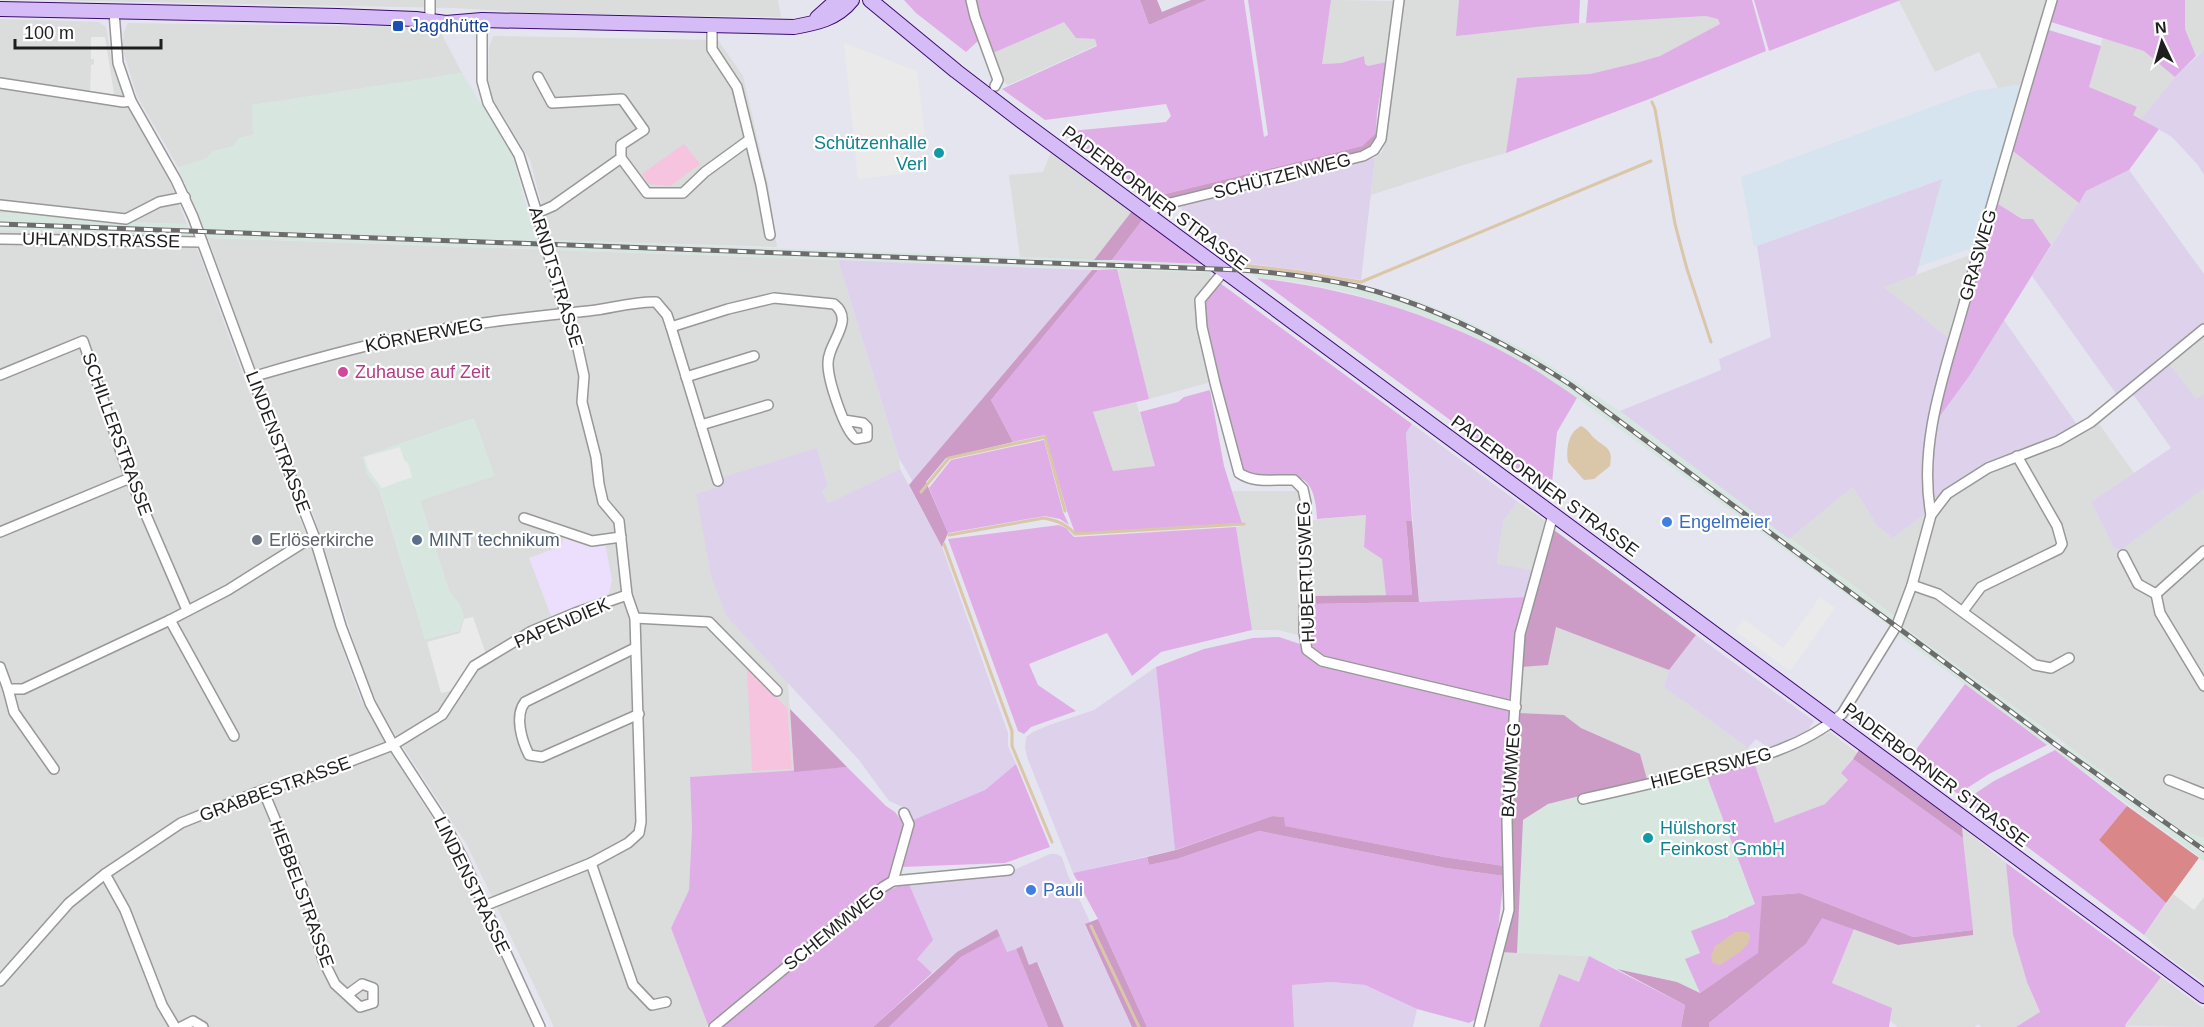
<svg xmlns="http://www.w3.org/2000/svg" width="2204" height="1027" viewBox="0 0 2204 1027" font-family="Helvetica,sans-serif">
<style>
.residential{fill:#dbdcdc;fill-rule:evenodd}
.commercial{fill:#d5e4ee}
.industrial{fill:#d7e7e0}
.education{fill:#ebdffd}
.farmland{fill:#ded1ec}
.grass{fill:#e0aee6}
.forest{fill:#cc9cc7}
.park{fill:#f6c4df}
.pitch{fill:#d98788}
.parking{fill:#eaeaea}
.water{fill:#dac6a8}
.lines{fill:none;stroke-linecap:round;stroke-linejoin:round}
.stream{stroke:#dac6a8;stroke-width:3}
.street-casing{stroke:#989898;stroke-width:12}
.secondary-casing{stroke:#3c0b6f;stroke-width:16}
.street{stroke:#fff;stroke-width:9}
.secondary{stroke:#d5bcf6;stroke-width:14}
.rail-casing{stroke:#6c6c6c;stroke-width:5}
.rail{stroke:#fff;stroke-width:3;stroke-dasharray:9;stroke-linecap:butt}
.transit-dot{fill:#1a4fb4;stroke:#fff;stroke-width:2}
.culture-dot{fill:#0f9aa8;stroke:#fff;stroke-width:2}
.hotel-dot{fill:#d1479c;stroke:#fff;stroke-width:2}
.shop-dot{fill:#3f7fe0;stroke:#fff;stroke-width:2}
.worship-dot{fill:#6b7280;stroke:#fff;stroke-width:2}
.service-dot{fill:#5c6f8a;stroke:#fff;stroke-width:2}
.labels{text-anchor:middle;stroke-width:4.5;stroke-linejoin:round;paint-order:stroke}
.transit-label{font-size:18px;fill:#164399;stroke:#fff;text-anchor:start}
.culture-label{font-size:18px;fill:#0d838f;stroke:#fff;text-anchor:end}
.street-label{font-size:18px;fill:#1e1e1e;stroke:#fff}
.hotel-label{font-size:18px;fill:#b23c85;stroke:#fff;text-anchor:start}
.shop-label{font-size:18px;fill:#366cbe;stroke:#fff;text-anchor:start}
.worship-label{font-size:18px;fill:#5b616d;stroke:#fff;text-anchor:start}
.service-label{font-size:18px;fill:#4e5e75;stroke:#fff;text-anchor:start}
</style>
<rect width="100%" height="100%" fill="#e5e5ef"/>
<g class="residential">
<path d="M36 0H778L781 17 539 13 454 8Z"/>
<path d="M1331 0 1396 1 1386 62 1368 66 1365 65 1363 56 1341 63 1321 64Z"/>
<path d="M1405 0H1459L1457 36 1496 32 1529 26 1706 16 1719 19 1720 24 1660 56 1633 64 1590 74 1517 78 1506 153 1470 163 1371 195 1375 158 1382 152 1386 140Z"/>
<path d="M1901 0H2049L2024 84 1998 88 1979 52 1935 72 1899 1Z"/>
<path d="M2185 0H2204V50L2196 56 2185 29Z"/>
<path d="M0 19 99 22 106 27 111 56 128 103 171 184 187 224 90 221 75 216 0 213Z"/>
<path d="M1064 21 1076 38 1095 39 1097 45 1008 85 1003 80 993 53Z"/>
<path d="M128 23 438 27 462 73 252 105 253 135 239 138 234 146 213 151 206 159 178 167 137 96 122 47 124 32Z"/>
<path d="M493 36 718 40 743 76 768 184 777 247 551 240 530 160 494 101 488 85 489 48Z"/>
<path d="M2103 38 2145 51 2175 77 2141 119 2132 114 2137 108 2089 87Z"/>
<path d="M2013 151 2079 203 2051 245 2033 219H2022L1998 204Z"/>
<path d="M1051 152 1132 211 1094 260 1020 257 1009 175 1043 172Z"/>
<path d="M0 230 150 233 193 237 251 397 313 552 345 656 360 698 400 767 453 851 533 1020 534 1027H0Z"/>
<path d="M208 238 838 260 899 458 900 469 828 503 822 491 828 486 817 448 727 617 788 683 794 772 690 778 692 828 689 890 671 928 708 1025 706 1027H554L467 845 396 736 378 705 365 677 314 516 269 409ZM474 418 420 500 449 591 459 603 464 616 459 631 425 639 380 492 363 457Z"/>
<path d="M1975 253 1950 339 1882 287 1916 275Z"/>
<path d="M1117 269 1210 272 1211 283 1197 300 1211 382 1149 399Z"/>
<path d="M2204 333V394L2196 399 2169 363Z"/>
<path d="M1136 402 1156 466 1113 471 1093 412Z"/>
<path d="M2097 421 2134 473 2091 502 2114 548 2121 550 2204 488V838L2179 829 2059 739 1901 625 1896 617 1789 539 1853 487 1878 527 1893 538 1925 514 1937 517 1950 496 1990 470Z"/>
<path d="M1232 491H1299L1303 504V521L1366 515 1364 547 1382 559 1386 596 1300 597 1298 635 1278 630H1252L1236 527 1243 526Z"/>
<path d="M1518 502 1547 522 1535 571 1497 565 1503 521Z"/>
<path d="M1556 627 1669 670 1664 687 1748 748 1754 755 1647 779 1640 754 1581 728 1564 715 1518 713 1522 667Z"/>
<path d="M1830 732 1857 753 1841 773 1848 780 1825 804 1775 823 1755 765 1788 753Z"/>
<path d="M1962 827 2006 863 2013 934 2027 982 2040 1013 2016 1027H1981L1979 1024 1974 1027H1898L1890 1021 1892 1008 1832 983 1854 929 1898 945 1973 935Z"/>
<path d="M2200 857 2204 860V983L2165 955 2144 935Z"/>
<path d="M1501 952 1589 956 1579 982 1560 974 1539 1027H1483Z"/>
<path d="M2161 977 2204 1009V1027L2125 1026Z"/>
</g>
<path class="commercial" d="M2024 84 1977 246 1918 267 1941 179 1754 247 1741 177 1975 91Z"/>
<g class="industrial">
<path d="M462 73 512 154 535 238H541L543 249 208 238 178 167 206 159 213 151 234 146 239 138 253 135 252 105Z"/>
<path d="M0 213 75 216 90 221 187 224 193 237 150 233 0 230Z"/>
<path d="M551 240 1203 264 1215 273 553 250Z"/>
<path d="M1242 267 1299 273 1383 290 1415 300 1458 317 1533 354 1620 411 1896 617 1892 628 1577 398 1527 365 1454 328 1409 311 1350 293 1297 282 1257 278Z"/>
<path d="M474 418 495 476 420 501 449 591 459 603 464 616 459 630 425 639 381 493 367 474 362 457Z"/>
<path d="M1901 625 2059 739 2047 745 1896 634Z"/>
<path d="M2066 744 2179 829 2204 838V860L2055 750Z"/>
<path d="M1706 774 1755 904 1728 915 1700 953 1686 959 1700 993 1677 982 1617 969 1589 956 1517 953 1523 820 1548 804 1589 794Z"/>
</g>
<path class="education" d="M564 534 605 543 612 580 609 594 551 616 529 558 561 546Z"/>
<g class="farmland">
<path d="M2204 50V175L2198 165 2172 137 2141 119 2175 77Z"/>
<path d="M1375 158 1361 280 1300 270 1242 263 1188 225 1180 205Z"/>
<path d="M2129 170 2204 274V325L2164 353 2117 395 2032 276 2086 191Z"/>
<path d="M1942 179 1916 275 1883 287 1950 339 1931 406 1927 432 1925 514 1893 538 1878 527 1853 487 1789 539 1620 411 1721 370 1719 359 1771 337 1757 246Z"/>
<path d="M838 260 1092 270 913 482 899 458Z"/>
<path d="M2004 320 2078 426 1950 488 1937 499 1931 497 1930 462 1935 423 1970 375Z"/>
<path d="M2169 363 2196 399 2204 394V488L2121 550 2114 548 2091 502 2171 448 2133 394Z"/>
<path d="M1412 424 1518 502 1503 521 1497 564 1535 571 1527 597 1419 602 1406 433Z"/>
<path d="M817 448 828 486 822 491 828 503 900 469 942 547 1008 733V746L1016 764 985 790 913 820 908 809 889 801 859 760 727 617 712 579 696 494 723 486 724 477Z"/>
<path d="M1696 635 1814 721 1808 730 1771 750 1756 739 1748 748 1664 687 1669 670Z"/>
<path d="M1156 667 1175 850 1073 873 1027 757 1025 747 1026 737 1033 732 1049 725 1094 710Z"/>
<path d="M1050 854H1057L1062 857 1068 875 1090 922 1085 925 1132 1027H1064L1038 963 1029 965 1022 947 1007 952H957L932 973 917 959 908 882 1007 873Z"/>
<path d="M1331 982 1365 985 1417 1009 1413 1027H1294L1292 985Z"/>
</g>
<g class="grass">
<path d="M904 0H967L978 41 966 52 916 13Z"/>
<path d="M976 0H1140L1149 25 1207 0H1244L1264 137 1268 135 1248 0H1331L1322 64 1341 63 1364 56 1365 64 1368 66 1386 62 1377 113 1376 133 1362 146 1153 197 1060 132 1166 122 1171 116 1166 104 1045 120 1002 89 1097 46 1095 39 1076 38 1064 22 993 53 979 16Z"/>
<path d="M1459 0H1580L1579 23C1538 26 1498 32 1456 36Z"/>
<path d="M1588 0H1752L1766 51 1652 98 1506 153 1517 78 1590 74 1636 63 1660 56 1720 24 1718 19 1706 16 1586 23Z"/>
<path d="M1754 0H1901L1769 51Z"/>
<path d="M2057 0H2185V29L2196 56 2175 77 2144 51 2051 22Z"/>
<path d="M2049 30 2101 46 2089 87 2137 107 2133 115 2159 129 2129 170 2086 191 2079 203 2013 151Z"/>
<path d="M1998 204 2022 219H2033L2051 245 1970 375 1935 423 1939 400Z"/>
<path d="M1143 219 1204 262 1203 264 1112 260Z"/>
<path d="M1117 269 1149 399 1093 412 1113 471 1155 466 1140 412 1178 402 1184 397 1210 390 1224 466 1242 523 1075 533 1067 511 1045 435 1013 442 991 400 1098 270Z"/>
<path d="M1257 278C1352 289 1444 317 1527 365 1544 375 1561 387 1577 398L1557 432 1551 494Z"/>
<path d="M1220 283 1412 424 1406 433 1412 521 1406 522 1412 595 1386 596 1382 559 1364 547 1366 515 1317 519C1314 454 1282 487 1244 471L1206 328 1204 302Z"/>
<path d="M1044 440 1063 512 1069 525 1060 519 1045 516 948 533 929 488 951 460Z"/>
<path d="M1059 525 1066 528 1074 537 1236 527 1252 630 1161 652 1132 676 1107 633 1029 664 1038 685 1076 711 1031 727 1024 734 1018 731 948 539Z"/>
<path d="M1527 597 1517 634 1511 697 1506 701 1330 660 1314 652 1308 631 1310 604 1419 602Z"/>
<path d="M1279 637 1303 645 1310 658 1321 664 1507 709 1510 713 1504 866 1444 857 1284 826V817L1272 816 1175 850 1156 667 1204 649 1253 638Z"/>
<path d="M1965 684 2047 745 1989 774 1958 794 1909 759Z"/>
<path d="M2055 750 2127 806 2099 840 2166 903 2144 935 1965 800 1994 781Z"/>
<path d="M1853 759 1963 838 1973 930 1913 937 1800 893 1763 896 1759 953 1700 993 1685 959 1700 953 1691 931 1728 917V916L1755 904 1706 774 1755 765 1775 823 1825 804 1848 780 1841 773Z"/>
<path d="M1016 764 1050 847 1005 863 902 867 913 820 985 790Z"/>
<path d="M847 767 886 806 895 812 901 820 904 831 890 876 708 1025 671 928 689 890 692 828 690 777Z"/>
<path d="M1259 831 1446 868 1504 876 1498 931 1476 1019 1469 1023 1417 1009 1365 985 1331 982 1292 985 1294 1027H1147L1098 919 1073 873 1147 857 1149 865 1177 859Z"/>
<path d="M2006 863 2161 977 2125 1025 2126 1027H2016L2040 1012 2027 982 2013 934Z"/>
<path d="M908 882 933 940 917 959 932 973 873 1027H722L887 891Z"/>
<path d="M1822 917 1854 929 1832 983 1892 1008 1889 1027H1709V1023L1806 944Z"/>
<path d="M1000 936 1007 952 1016 949 1048 1027H889L961 957Z"/>
<path d="M1589 956 1685 1005 1681 1027H1539L1559 974 1579 982Z"/>
</g>
<g class="forest">
<path d="M1140 0H1157L1162 12 1191 0H1207L1149 25Z"/>
<path d="M1376 133C1376 144 1370 147 1361 153L1160 202 1153 197 1362 146Z"/>
<path d="M1132 211 1143 219 1112 260H1094Z"/>
<path d="M1092 270H1098L991 400 1013 442 946 458 926 482 948 533 942 547 909 485Z"/>
<path d="M1406 521H1412L1419 602 1310 604V596L1412 595Z"/>
<path d="M1554 530 1696 635 1669 670 1556 627 1548 665 1522 667 1523 635Z"/>
<path d="M790 709 847 767 794 772Z"/>
<path d="M1518 713 1564 715 1581 728 1640 754 1647 779 1548 804 1523 820 1517 953 1501 952 1512 909 1509 820Z"/>
<path d="M1859 750 1962 827 1963 838 1853 759Z"/>
<path d="M1272 816 1284 817 1285 826 1444 857 1504 866V876L1446 868 1259 831 1177 859 1149 865 1147 857 1176 850Z"/>
<path d="M1800 893 1913 937 1973 930V935L1898 945 1822 918 1806 944 1709 1023V1027H1681L1685 1005 1617 969 1677 982 1700 993 1758 953 1762 896Z"/>
<path d="M1098 919 1147 1027H1132L1085 924Z"/>
<path d="M997 929 1000 936 961 957 889 1027H873L957 952Z"/>
<path d="M1022 946 1029 965 1037 962 1064 1027H1048L1016 949Z"/>
</g>
<g class="park">
<path d="M684 144 700 164 670 186 649 184 642 174Z"/>
<path d="M747 668 787 708 792 769 752 771Z"/>
</g>
<path class="pitch" d="M2127 806 2199 858 2166 903 2099 840Z"/>
<g class="parking">
<path d="M91 37H105L114 94 90 93 91 65 94 64V59H91Z"/>
<path d="M844 43 917 71 925 135 902 138 907 173 858 179Z"/>
<path d="M400 447 404 460 408 463 412 477 382 488 369 471 364 457Z"/>
<path d="M1820 597 1835 608 1790 671 1735 631 1743 619 1783 648Z"/>
<path d="M473 617 486 654 466 669 454 690 441 693 427 642 460 633 464 619Z"/>
<path d="M2199 858 2204 861V897L2194 910 2173 894Z"/>
</g>
<g class="water">
<path d="M1581 426C1587 429 1588 431 1592 436 1603 448 1614 445 1610 466L1594 479 1584 480 1568 462C1566 448 1568 433 1581 426Z"/>
<path d="M1735 932H1746L1750 934C1752 948 1730 958 1720 965L1713 963 1711 957 1714 947Z"/>
</g>
<g class="lines">
<g class="stream">
<path d="M1652 102 1655 109 1675 224 1687 269 1711 342"/>
<path d="M1242 265 1300 272 1361 282 1651 161"/>
<path d="M921 492 949 458 1045 437 1065 511"/>
<path d="M949 535 1044 518C1058 521 1066 524 1075 534L1244 524"/>
<path d="M944 544 1012 731V746L1052 842"/>
<path d="M1091 926 1139 1027"/>
</g>
<defs>
<g id="street">
<path d="M430 0V21"/>
<path d="M971 0 975 17 998 80 995 86"/>
<path d="M114 12 118 63 131 101 176 180 193 217 252 377 314 536 341 626 370 703 393 745 447 828 462 857 540 1027"/>
<path d="M482 20V81L488 103 519 155 537 213 565 313 577 344 584 376 582 402 596 457 599 484 603 502 619 521 627 595 635 618 641 822 639 833 628 843 591 863 484 906"/>
<path d="M712 25V49L737 87 761 185 770 235"/>
<path d="M0 83 123 102 131 101"/>
<path d="M621 158 647 193H683L705 172 749 140"/>
<path d="M0 205 126 219 159 202 185 197"/>
<path d="M537 213 553 206 621 158V145L644 130 622 99 552 103 538 77"/>
<path d="M1147 215 1158 206 1363 156 1374 150 1381 139 1399 0"/>
<path d="M0 239 202 242"/>
<path d="M1224 271 1200 300 1202 327 1215 383 1239 473C1255 484 1275 479 1294 480L1303 489 1306 503 1304 632 1307 650 1322 661 1516 707"/>
<path d="M671 327 728 309 774 298 834 304C856 321 827 343 828 364 828 380 844 430 856 439L867 437V427L863 423 844 420"/>
<path d="M0 375 83 341 130 478 187 610"/>
<path d="M252 377C313 359 375 342 438 330 488 321 538 316 588 311 611 309 633 301 656 302L667 315 671 327 718 481"/>
<path d="M686 377 754 356"/>
<path d="M701 425 768 405"/>
<path d="M1931 515C1917 440 1948 364 1967 293 1994 195 2023 97 2052 0"/>
<path d="M524 518 592 541 621 537"/>
<path d="M0 532 130 478"/>
<path d="M2123 555 2138 584 2156 594 2160 613 2204 686"/>
<path d="M1912 585 1938 594 2035 665 2051 668 2069 658"/>
<path d="M2156 594 2204 551"/>
<path d="M1963 611 1981 587 1987 584 2059 549 2062 544 2057 526 2017 456"/>
<path d="M635 618 709 622 777 691"/>
<path d="M170 620 234 736"/>
<path d="M635 648 525 702C514 716 522 741 529 755L542 757 639 714"/>
<path d="M0 667 8 689 14 712 54 769"/>
<path d="M8 689H23L170 620 228 590 314 536"/>
<path d="M2169 780 2204 794"/>
<path d="M263 790 295 867 309 907 323 960 335 984 360 1007 373 1003V988L362 984 347 995"/>
<path d="M1583 799C1620 791 1657 782 1695 773 1747 761 1799 750 1842 714L1897 625 1912 585 1931 515 1947 494 1988 468 2058 441 2091 422 2204 329"/>
<path d="M591 863 633 985 652 1005 666 1002"/>
<path d="M105 874 125 910 162 1005 175 1027"/>
<path d="M893 881 909 824 904 813"/>
<path d="M0 981 69 903 105 874 181 823 263 790 312 776 393 745 442 715 474 666 532 631 575 613 627 595"/>
<path d="M181 1027 193 1021 203 1027"/>
<path d="M714 1027 883 887 893 881 1009 870"/>
<path d="M1479 1027 1509 910 1507 820 1520 634 1553 515"/>
</g>
<g id="secondary">
<path d="M870 0 956 71 1016 117 2204 996"/>
<path d="M0 9 338 16 416 19 446 23 482 20 794 27C816 23 837 19 852 0"/>
<path d="M817 18 837 0"/>
</g>
</defs>
<use href="#street" class="street-casing"/>
<use href="#secondary" class="secondary-casing"/>
<use href="#street" class="street"/>
<use href="#secondary" class="secondary"/>
<defs>
<path id="rail" d="M0 224 1242 270C1280 273 1319 278 1356 286 1433 305 1505 342 1571 385L2056 745 2204 850"/>
</defs>
<use href="#rail" class="rail-casing"/>
<use href="#rail" class="rail"/>
</g>
<rect class="transit-dot" x="392" y="20" width="12" height="12" rx="3"/>
<g class="culture-dot">
<circle cx="939" cy="153" r="6"/>
<circle cx="1648" cy="838" r="6"/>
</g>
<circle class="hotel-dot" cx="343" cy="372" r="6"/>
<g class="shop-dot">
<circle cx="1667" cy="522" r="6"/>
<circle cx="1031" cy="890" r="6"/>
</g>
<circle class="worship-dot" cx="257" cy="540" r="6"/>
<circle class="service-dot" cx="417" cy="540" r="6"/>
<g class="labels">
<g class="transit-label">
<text x="410" y="32">Jagdhütte</text>
</g>
<g class="culture-label">
<text x="927" y="149">Schützenhalle<tspan x="927" dy="21">Verl</tspan></text>
<text x="1660" y="834" text-anchor="start">Hülshorst<tspan x="1660" dy="21">Feinkost GmbH</tspan></text>
</g>
<g class="street-label">
<text transform="translate(1282 176) rotate(-14)" y="6">SCHÜTZENWEG</text>
<text transform="translate(1155 198) rotate(37)" y="6">PADERBORNER STRASSE</text>
<text transform="translate(101 240) rotate(1)" y="6">UHLANDSTRASSE</text>
<text transform="translate(1978 255) rotate(-74)" y="6">GRASWEG</text>
<text transform="translate(556 277) rotate(73)" y="6">ARNDTSTRASSE</text>
<text transform="translate(424 335) rotate(-11)" y="6">KÖRNERWEG</text>
<text transform="translate(117 434) rotate(70)" y="6">SCHILLERSTRASSE</text>
<text transform="translate(278 442) rotate(69)" y="6">LINDENSTRASSE</text>
<text transform="translate(1545 486) rotate(36)" y="6">PADERBORNER STRASSE</text>
<text transform="translate(1306 572) rotate(-92)" y="6">HUBERTUSWEG</text>
<text transform="translate(562 623) rotate(-23)" y="6">PAPENDIEK</text>
<text transform="translate(1711 768) rotate(-14)" y="6">HIEGERSWEG</text>
<text transform="translate(1511 770) rotate(-86)" y="6">BAUMWEG</text>
<text transform="translate(1936 775) rotate(37)" y="6">PADERBORNER STRASSE</text>
<text transform="translate(275 789) rotate(-20)" y="6">GRABBESTRASSE</text>
<text transform="translate(472 885) rotate(64)" y="6">LINDENSTRASSE</text>
<text transform="translate(302 894) rotate(70)" y="6">HEBBELSTRASSE</text>
<text transform="translate(834 928) rotate(-39)" y="6">SCHEMMWEG</text>
</g>
<g class="hotel-label">
<text x="355" y="378">Zuhause auf Zeit</text>
</g>
<g class="shop-label">
<text x="1679" y="528">Engelmeier</text>
<text x="1043" y="896">Pauli</text>
</g>
<g class="worship-label">
<text x="269" y="546">Erlöserkirche</text>
</g>
<g class="service-label">
<text x="429" y="546">MINT technikum</text>
</g>
</g>
<g transform="translate(2162 42) rotate(355)" stroke="#ffffff" stroke-width="4.5" paint-order="stroke">
<path d="M0-4.5L10 22L0 15L-10 22Z" fill="#1e1e1e"/>
<text y="-9" font-size="16" font-weight="bold" text-anchor="middle" fill="#1e1e1e">N</text>
</g>
<path d="M15 39v9h146v-9" fill="none" stroke="#1e1e1e" stroke-width="3"/>
<text x="24" y="39" font-size="18" fill="#1e1e1e" stroke="#ffffff" stroke-width="4.5" paint-order="stroke">100 m</text>
</svg>
